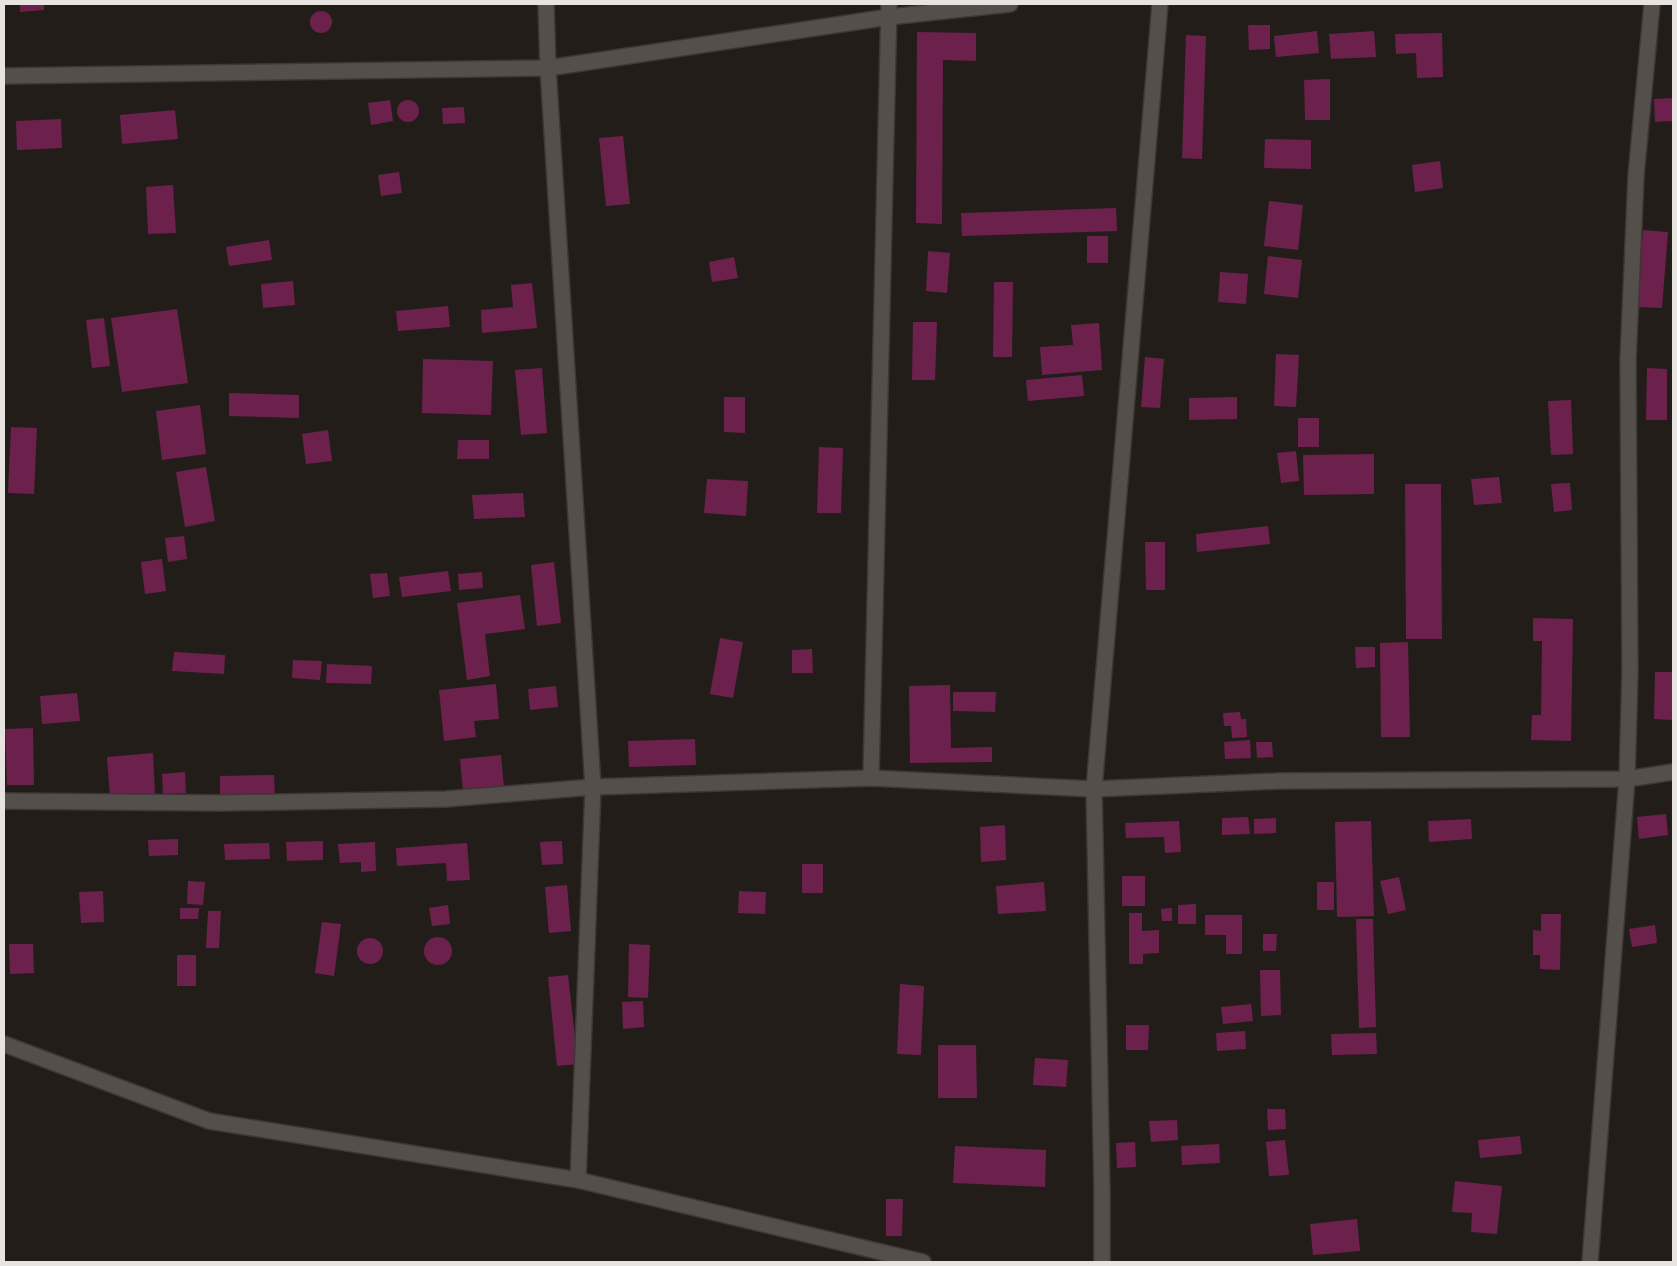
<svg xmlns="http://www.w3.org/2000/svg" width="1677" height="1266" viewBox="0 0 1677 1266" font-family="Manrope,sans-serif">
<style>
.building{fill:#6c214d}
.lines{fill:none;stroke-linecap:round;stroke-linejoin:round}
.street-casing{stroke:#3b3835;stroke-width:18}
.street{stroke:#554f4b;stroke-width:15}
</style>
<rect width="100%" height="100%" fill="#221d19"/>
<g class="building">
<path d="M20 4H44V10L20 12Z"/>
<circle cx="321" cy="22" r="11"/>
<path d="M1248 25H1270V49L1249 50Z"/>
<path d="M1317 31 1319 53 1276 57 1274 36Z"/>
<path d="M1374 31 1376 57 1331 59 1329 34Z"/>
<path d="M917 32 976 33V61L943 60 942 224 916 223Z"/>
<path d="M1442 33 1443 77 1417 78 1416 53 1396 54 1395 34Z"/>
<path d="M1186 35 1206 36 1202 159 1182 158Z"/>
<path d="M1330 79V120H1305L1304 80Z"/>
<path d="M1673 98V121L1655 122 1654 99Z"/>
<circle cx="408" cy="111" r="11"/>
<path d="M390 100 393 121 371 125 368 103Z"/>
<path d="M464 107 465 123 443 124 442 108Z"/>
<path d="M175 110 178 139 122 144 120 115Z"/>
<path d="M61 119 62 148 17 150 16 121Z"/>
<path d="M623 136 630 204 606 206 599 138Z"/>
<path d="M1265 139 1311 140V169L1264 168Z"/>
<path d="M1440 161 1443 188 1415 192 1412 165Z"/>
<path d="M399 172 402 193 381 196 378 175Z"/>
<path d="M173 185 176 233 148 234 146 187Z"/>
<path d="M1269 201 1303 205 1298 250 1264 246Z"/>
<path d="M1116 208 1117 231 962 236 961 213Z"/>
<path d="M1643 230 1668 232 1662 308 1637 307Z"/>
<rect x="1087" y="236" width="21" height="27"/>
<path d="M269 240 272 260 229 266 226 247Z"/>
<path d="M928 251 950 253 947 293 926 291Z"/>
<path d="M1268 256 1302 260 1298 298 1264 294Z"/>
<path d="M734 257 738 278 712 282 709 262Z"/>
<path d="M1220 272 1248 274 1246 304 1218 302Z"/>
<path d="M293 281 295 305 263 308 261 284Z"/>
<path d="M994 282H1013L1012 357H993Z"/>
<path d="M532 283 537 328 482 333 481 310 513 307 511 285Z"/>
<path d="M448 306 450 327 398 331 396 311Z"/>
<path d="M177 309 188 383 122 392 111 318Z"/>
<path d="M104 318 110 366 92 368 86 320Z"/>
<path d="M913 322H937L935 380H912Z"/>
<path d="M1099 323 1102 370 1042 375 1040 347 1073 345 1071 325Z"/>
<path d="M1276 354 1299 355 1296 407 1274 406Z"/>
<path d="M1145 357 1164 359 1160 408 1141 407Z"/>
<path d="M423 359 493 361 491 415 422 413Z"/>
<path d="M542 368 547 433 521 435 515 370Z"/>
<path d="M1647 368 1667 369V420H1646Z"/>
<path d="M1082 375 1084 396 1028 401 1026 380Z"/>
<path d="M229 393 299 395V418L229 416Z"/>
<path d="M724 397H745V433L724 432Z"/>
<path d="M1237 397V419L1189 420V398Z"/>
<path d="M1571 400 1573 454 1551 455 1548 401Z"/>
<path d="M200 405 206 454 162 460 156 411Z"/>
<rect x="1298" y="418" width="21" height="29"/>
<path d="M11 427 37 428 34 494 8 493Z"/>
<path d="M328 430 332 461 306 464 302 434Z"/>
<path d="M458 440H489V459H457Z"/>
<path d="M819 447 843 448 841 513H817Z"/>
<path d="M1296 451 1299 481 1281 483 1277 453Z"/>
<path d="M1374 454V494L1304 495 1303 455Z"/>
<path d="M206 467 215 521 185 527 176 472Z"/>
<path d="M1499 477 1502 503 1474 505 1471 479Z"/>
<path d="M707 479 748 481 746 516 704 513Z"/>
<path d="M1570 483 1572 510 1554 512 1551 484Z"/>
<path d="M1405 484H1441L1442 639H1406Z"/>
<path d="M523 493 525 517 474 519 472 495Z"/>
<path d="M1268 526 1270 544 1197 552 1196 534Z"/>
<path d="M184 536 187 559 168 562 165 538Z"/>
<path d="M1145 542H1165V590H1146Z"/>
<path d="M162 559 166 591 145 594 141 562Z"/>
<path d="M554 562 561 623 537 626 531 565Z"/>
<path d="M448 571 451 591 402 597 399 577Z"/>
<path d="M482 572 483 588 459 590 458 574Z"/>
<path d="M387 573 390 596 373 598 370 574Z"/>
<path d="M520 595 525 629 485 634 490 676 467 680 457 603Z"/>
<path d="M1533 618 1573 619 1571 741 1531 740 1532 715H1541L1542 641H1533Z"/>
<path d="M720 638 743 642 733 698 710 694Z"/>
<path d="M1408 642 1410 737H1381L1380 643Z"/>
<path d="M1355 647H1375V667L1356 668Z"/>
<path d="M812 649 813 673H792V650Z"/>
<path d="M174 652 225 655 224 674 172 671Z"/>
<path d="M293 660 322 661 320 680 292 678Z"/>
<path d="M327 664 372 666 371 684 326 683Z"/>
<path d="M1655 672H1673V720L1654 719Z"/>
<path d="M496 684 499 719 474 721 476 737 444 741 439 690Z"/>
<path d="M950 685 951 748 992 747V762L910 763 909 686Z"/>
<path d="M556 686 558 707 530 710 528 689Z"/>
<path d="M953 692H996L995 712 953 711Z"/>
<path d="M77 693 80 721 42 724 40 696Z"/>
<path d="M1240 712 1241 719H1246L1247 737 1232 738 1231 726H1224L1223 713Z"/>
<path d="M33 728 34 785H7L5 729Z"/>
<path d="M695 739 696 765 629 767 628 741Z"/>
<path d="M1250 740 1251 758 1225 759 1224 742Z"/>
<path d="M1256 742H1272L1273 757 1257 758Z"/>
<path d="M153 753 155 794 110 797 107 757Z"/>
<path d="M501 755 504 788 463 792 460 759Z"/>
<path d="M185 772 186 793 163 794 162 774Z"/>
<path d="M274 775 275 796 220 797V776Z"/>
<path d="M1666 814 1668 835 1639 839 1637 817Z"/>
<path d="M1248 817 1250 834 1222 835V818Z"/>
<path d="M1276 818V833L1254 834V819Z"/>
<path d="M1471 819 1472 839 1429 842 1428 821Z"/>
<path d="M1179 821 1181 852 1165 853 1164 837 1126 838 1125 823Z"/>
<path d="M1371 821 1374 916 1337 917 1335 822Z"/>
<path d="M1005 825 1006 860 981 862 980 827Z"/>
<path d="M178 839V855L149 856 148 840Z"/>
<path d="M323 841V860L287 861 286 842Z"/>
<path d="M562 841 563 864 542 865 540 842Z"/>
<path d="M375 842 376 871 361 872V862L340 863 338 844Z"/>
<path d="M269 843 270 859 225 860 224 844Z"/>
<path d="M467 843 470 880 447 881 446 863 397 866 396 848Z"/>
<rect x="802" y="864" width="21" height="29"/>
<rect x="1122" y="876" width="23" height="30"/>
<path d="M1399 877 1406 910 1388 914 1380 881Z"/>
<path d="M188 881 205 882 203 905 187 904Z"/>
<path d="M1044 882 1046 911 998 914 996 886Z"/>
<rect x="1317" y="882" width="17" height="28"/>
<path d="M567 885 571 931 549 933 545 887Z"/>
<path d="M103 891 104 922 81 923 79 892Z"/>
<path d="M739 891 766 892 765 914 738 913Z"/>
<path d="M1196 904V924H1178V905Z"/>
<path d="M448 905 450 924 432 926 429 908Z"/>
<path d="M180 908H199L198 919H180Z"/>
<path d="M1172 908V921H1162L1161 909Z"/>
<path d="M208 911H221L219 948H206Z"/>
<path d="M1129 913H1142V931L1159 930V953L1143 954V964H1129Z"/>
<path d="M1541 914H1561L1560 970 1540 969V955H1533V930L1541 931Z"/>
<path d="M1205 915H1242V954H1226V935H1205Z"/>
<path d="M1356 919H1373L1376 1027 1359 1028Z"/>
<path d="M322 922 341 924 334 976 315 973Z"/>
<path d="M1655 925 1657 943 1632 947 1629 929Z"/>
<path d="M1263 934H1277L1276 951H1263Z"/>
<circle cx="438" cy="951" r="14"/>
<circle cx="370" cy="951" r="13"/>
<path d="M9 944H33L34 973 10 974Z"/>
<path d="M629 944 650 945 648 998 628 997Z"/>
<rect x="177" y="955" width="19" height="31"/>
<path d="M1260 970H1280L1281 1015 1261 1016Z"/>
<path d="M568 975 578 1064 557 1066 548 977Z"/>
<path d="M900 984 924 986 921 1055 897 1054Z"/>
<path d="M643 1001 644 1027 623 1029 622 1002Z"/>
<path d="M1251 1004 1253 1021 1223 1024 1221 1007Z"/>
<path d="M1126 1025H1149L1148 1050H1126Z"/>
<path d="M1245 1031 1246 1049 1217 1051 1216 1033Z"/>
<path d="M1376 1033 1377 1054 1332 1055 1331 1034Z"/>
<path d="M938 1045H976L977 1098H938Z"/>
<path d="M1035 1058 1068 1060 1066 1087 1033 1085Z"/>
<path d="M1267 1109H1285L1286 1129 1268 1130Z"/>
<path d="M1177 1120 1178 1140 1151 1142 1149 1121Z"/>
<path d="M1520 1136 1522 1154 1480 1158 1478 1140Z"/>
<path d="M1285 1140 1289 1175 1269 1176 1266 1142Z"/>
<path d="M1135 1142 1136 1167 1117 1168 1116 1143Z"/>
<path d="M1219 1144 1220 1163 1182 1165 1181 1146Z"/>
<path d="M955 1146 1046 1150 1045 1187 953 1183Z"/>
<path d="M1455 1181 1502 1186 1497 1234 1471 1232 1472 1213 1452 1212Z"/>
<path d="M886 1199H903L902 1236H886Z"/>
<path d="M1357 1219 1360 1251 1313 1255 1310 1224Z"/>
</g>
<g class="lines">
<defs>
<g id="street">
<path d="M546 4 548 68 593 787 578 1180"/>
<path d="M4 76 548 68 889 17 1010 4"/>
<path d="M871 778 889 4"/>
<path d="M4 801 219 803 446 799 593 787 871 778 1094 789 1279 781 1627 779 1673 772"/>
<path d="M4 1044 209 1121 578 1180 923 1262"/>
<path d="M1102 1262V1189L1094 789 1160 4"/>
<path d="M1590 1262 1627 779 1630 672 1628 361 1636 176 1652 4"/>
</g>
</defs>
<use href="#street" class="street-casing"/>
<use href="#street" class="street"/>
</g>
<rect width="1677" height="1266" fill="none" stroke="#e6e3e0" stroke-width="10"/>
</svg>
